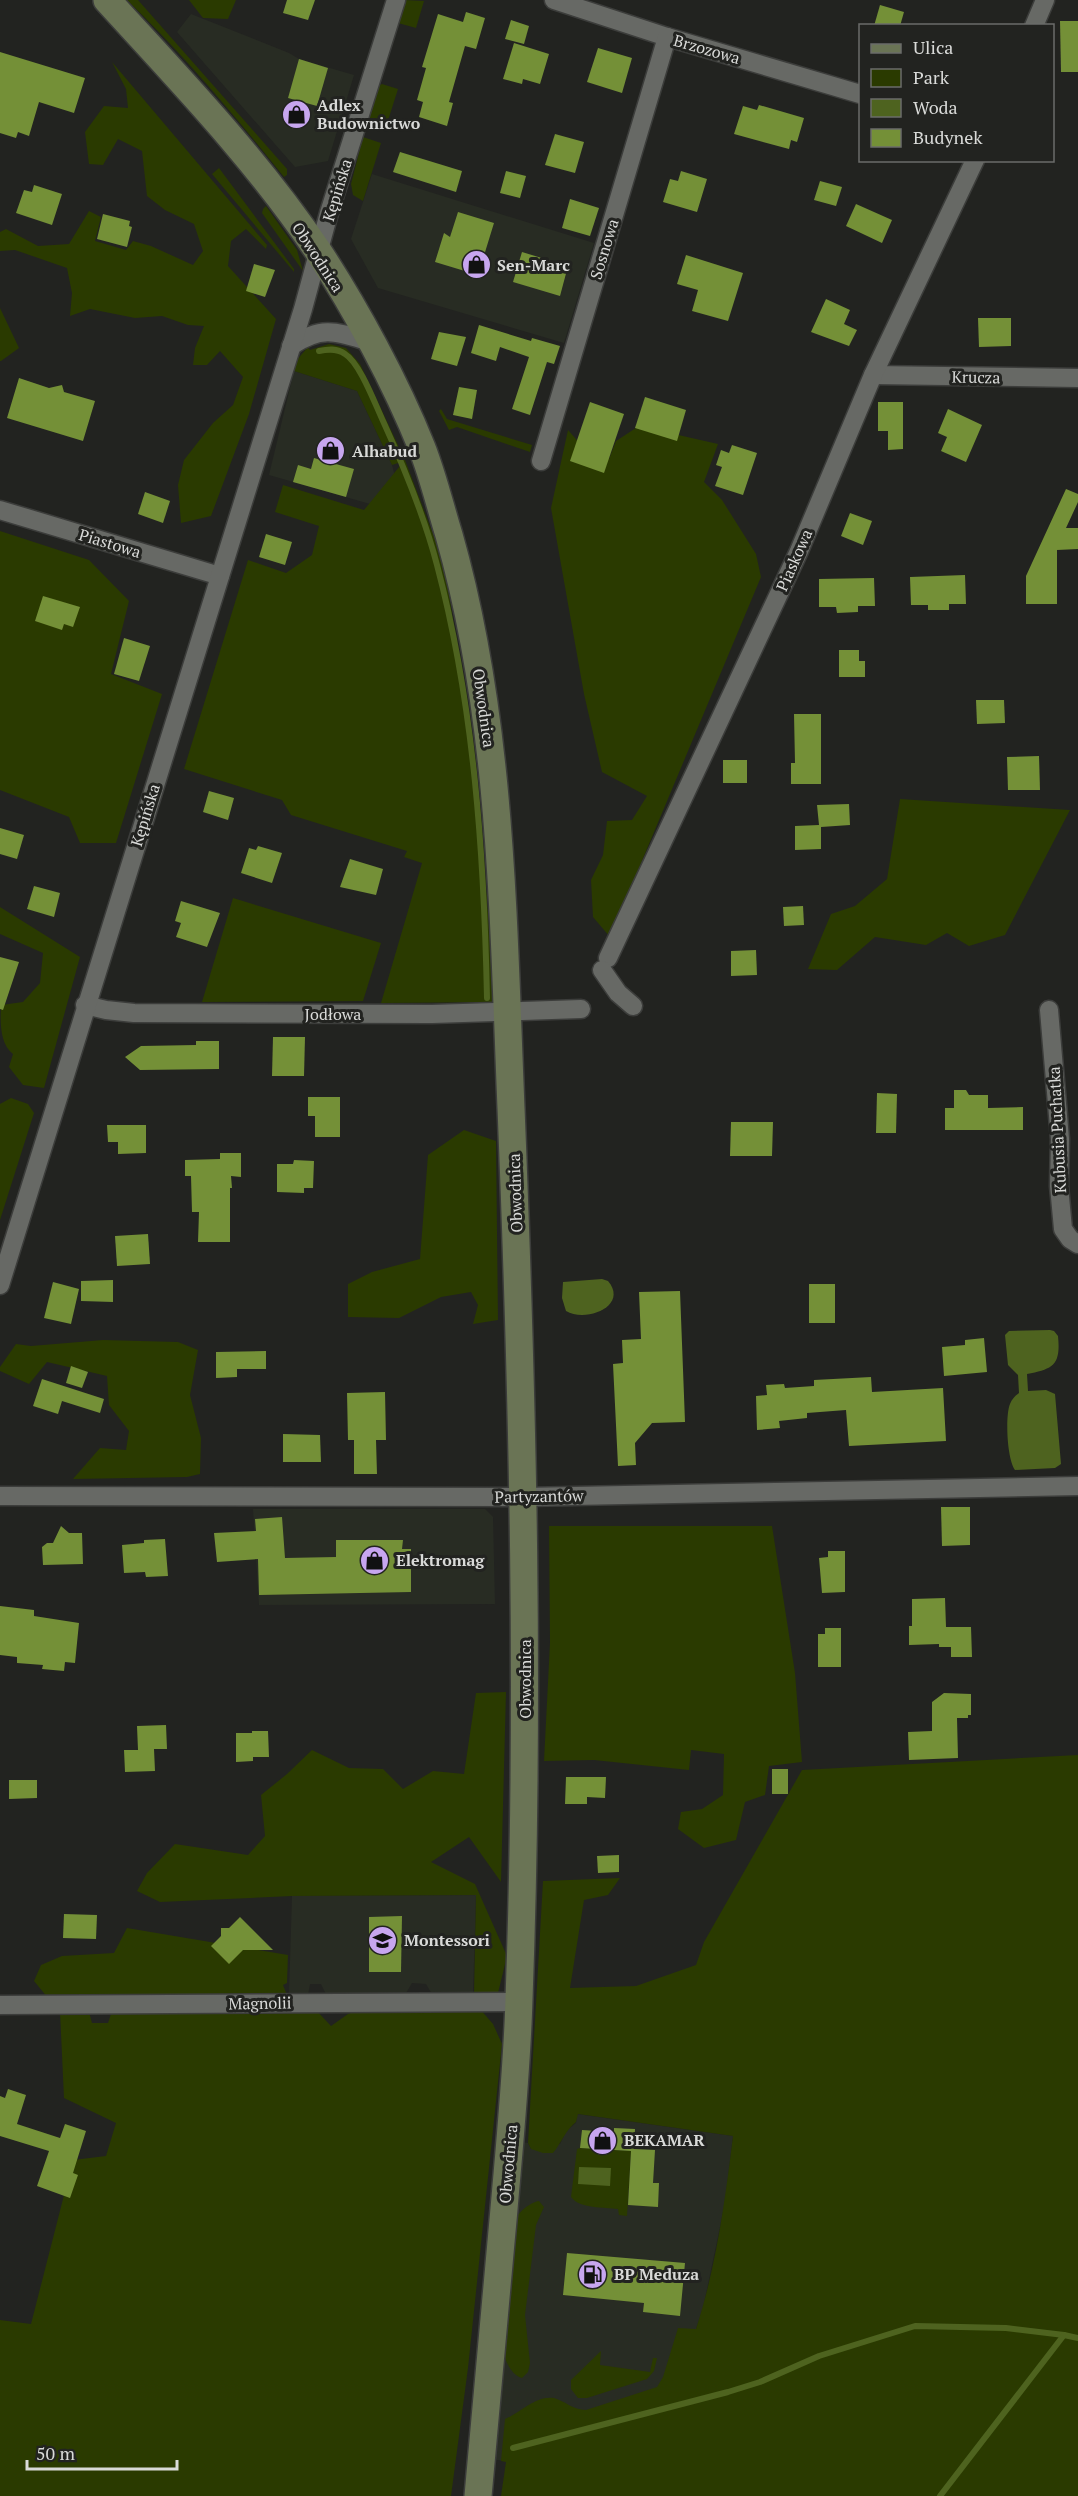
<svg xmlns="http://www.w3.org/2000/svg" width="1078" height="2496" viewBox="0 0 1078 2496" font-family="'PT Serif',serif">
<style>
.built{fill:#282c23}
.green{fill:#2a3a00}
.water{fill:#4e631f}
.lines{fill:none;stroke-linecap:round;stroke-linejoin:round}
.stream{stroke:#4e631f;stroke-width:6}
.building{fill:#749037}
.minor-casing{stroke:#3c3d3b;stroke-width:21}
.secondary-casing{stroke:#3c3d3b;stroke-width:30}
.minor{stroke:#676965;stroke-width:18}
.secondary{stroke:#6a7455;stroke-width:27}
.labels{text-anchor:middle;stroke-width:6;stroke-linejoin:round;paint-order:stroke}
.street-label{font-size:16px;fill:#d9dad8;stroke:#222320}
.poi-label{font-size:16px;font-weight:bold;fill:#d9dad8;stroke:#222320;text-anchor:start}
</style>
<rect width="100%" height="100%" fill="#222320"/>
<g class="built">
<path d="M191 14 289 53 299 59 354 75 328 161 295 167 177 32Z"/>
<path d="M372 174 594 243 564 343 378 288 351 239Z"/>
<path d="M294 371 357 391 392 465 405 514 269 475Z"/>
<path d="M253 1509H485L493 1517 495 1604 259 1605Z"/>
<path d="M476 1895 473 1994H432L426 1984 412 1983 406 1993 326 1994 321 1984H310L308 1995 289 1994 292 1896Z"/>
<path d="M577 2114 733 2136 725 2203 703 2308 669 2410 506 2461 481 2458 510 2140 528 2143 531 2149 560 2144 566 2131 576 2123Z"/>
</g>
<g class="green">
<path d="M127 0H138L287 169V175L284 177C235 116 184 55 127 0Z"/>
<path d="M189 0H236L228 19 203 18Z"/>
<path d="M404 0 424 1 416 28 398 23Z"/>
<path d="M112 62 267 245 266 249 246 229 231 241 228 266 276 319 249 414 211 516 181 523 178 485 184 460 213 423 233 405 243 377 220 351 207 365H193L195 348 204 326 188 325 162 316 135 318 90 309 70 316 72 293 67 268 15 250 0 251V232L6 229 38 246 69 244 89 211 101 217 95 241 126 250 133 241 151 246 193 265 203 251 194 224 165 210 147 196 142 151 118 139 103 165 89 164 85 132 104 106 128 108 126 89Z"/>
<path d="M382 84 398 89 385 130 370 125 368 121 378 86Z"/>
<path d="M363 137 381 143 363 201 353 195 351 184Z"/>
<path d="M219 168 294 269V272L212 174Z"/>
<path d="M266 206 297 250 303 271 262 213 263 209Z"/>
<path d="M0 308 19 348 1 361H0Z"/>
<path d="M329 344 346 348 360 364 405 460 445 566 476 778 496 1002 381 1003 422 863 404 857 407 851 291 815 282 800 184 769 248 560 286 573 312 555 319 526 275 512 283 485 364 510 404 461 392 465 357 391 294 371 295 362 308 347 310 350Z"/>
<path d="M441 409 447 419 532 445 530 452 457 427 449 430 439 411Z"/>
<path d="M639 426 718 444 704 482 722 500 756 554 761 577 610 937 593 917 591 880 603 855 607 821 632 820 647 796 602 772 584 694 551 508 568 430 582 446 609 459 616 441Z"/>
<path d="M0 531 89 560 129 601 111 674 162 694 116 843H80L69 817 0 790Z"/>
<path d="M900 799 1070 810 1005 935 969 946 947 933 926 945 875 937 837 970 808 969 831 914 855 906 887 879Z"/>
<path d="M233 898 381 943 363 1001 202 1002Z"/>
<path d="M0 907 80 957 44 1088 23 1085 9 1067 13 1054C0 1044 0 1023 1 1005L23 1002 40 983 43 953 0 934Z"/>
<path d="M11 1098 28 1104 34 1113 0 1220V1104Z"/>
<path d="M464 1130 496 1141 498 1320 473 1324 478 1305 471 1292 441 1297 399 1318 348 1317V1284L372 1272 420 1259 428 1155Z"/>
<path d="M103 1340 178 1342 198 1350 190 1395 201 1438 200 1474 187 1477 73 1479 100 1448 126 1450 129 1431 109 1405 107 1376 47 1362 29 1384 0 1371V1367L16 1344 31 1346Z"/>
<path d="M549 1526H772L795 1673 802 1762 769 1766 765 1795 745 1802 736 1840 704 1848 678 1829 681 1812 702 1809 723 1795 724 1754 691 1750 689 1770 594 1760 544 1761 550 1643Z"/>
<path d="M506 1692 501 1882 469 1837 431 1862 475 1884 507 1956 498 1993H474L476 1895 292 1896 160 1902 137 1891 147 1873 175 1844 248 1855 265 1836 261 1795 287 1774 312 1750 349 1768 383 1769 403 1789 433 1771 464 1774 476 1693Z"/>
<path d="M1078 1755V2496H501L506 2462 501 2461 505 2419C520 2413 536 2395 554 2398 565 2401 573 2410 586 2410L657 2387 663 2377 678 2328 696 2329C716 2267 725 2201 733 2136L578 2114 576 2122C565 2131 562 2142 553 2153H543L531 2149 528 2143 543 1881 620 1878 608 1895 584 1900 570 1988 636 1986 696 1965 704 1942 802 1770Z"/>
<path d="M127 1928 288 1955 287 1983 283 1985 287 1995 48 1998 34 1981 41 1965 62 1956 114 1953Z"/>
<path d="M361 2009H480L493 2024 502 2044 468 2368 451 2496H0V2320L31 2324 73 2160 106 2156 116 2123 64 2098 60 2012H89L92 2023H108L112 2011 316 2010 331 2026 348 2014Z"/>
<path d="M580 2148 631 2151 627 2216 619 2215 618 2209C604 2207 580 2209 571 2197L577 2149Z"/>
<path d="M539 2201 544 2207 536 2225 525 2315 530 2363 528 2372 522 2378C512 2375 507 2364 504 2355L516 2219C518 2212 531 2202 539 2201Z"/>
<path d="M601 2351 600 2365 650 2372 653 2358H657L654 2371 647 2379 587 2398H578L571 2389V2380Z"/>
</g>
<g class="water">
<path d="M602 1279 608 1281C629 1306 586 1323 566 1311L562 1298 563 1282Z"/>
<path d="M1050 1330 1054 1331 1058 1336C1061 1365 1053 1369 1027 1374L1028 1391 1046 1390 1055 1394 1061 1464 1055 1468 1015 1470C1007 1459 1005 1416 1010 1404 1012 1399 1015 1396 1019 1393L1018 1375 1008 1365 1005 1335 1009 1331Z"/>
<path d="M579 2167 611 2168 610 2186 578 2184Z"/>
</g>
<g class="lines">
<g class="stream">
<path d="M319 351C328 349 337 348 345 354 360 363 375 404 383 421 404 467 424 515 437 565 474 705 484 853 487 998"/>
<path d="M513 2448 728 2392 760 2382 819 2356 915 2326 1006 2328 1064 2335"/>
<path d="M940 2496 1064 2335 1078 2338"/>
</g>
</g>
<g class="building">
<path d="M287 0H315L308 20 283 13Z"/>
<path d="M880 5 904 12 900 26H874Z"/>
<path d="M466 12 485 18 476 49 465 46 449 102 453 103 447 126 419 117 423 102 417 100 426 68 422 67 438 14 463 22Z"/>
<path d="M511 20 529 26 524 44 505 39Z"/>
<path d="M1060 21H1078V72H1061Z"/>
<path d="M514 43 549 54 540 84 523 79 522 84 503 79Z"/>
<path d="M598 48 632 58 622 93 587 82Z"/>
<path d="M0 52 85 78 74 113 39 102 29 136 18 132 16 138 0 133Z"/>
<path d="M299 59 328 68 317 106 288 98Z"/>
<path d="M759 105 804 118 797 142 791 140 789 149 734 134 743 106 757 110Z"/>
<path d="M555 134 584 142 575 173 545 165Z"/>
<path d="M400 152 462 171 456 192 393 172Z"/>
<path d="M506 171 526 176 520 198 500 193Z"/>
<path d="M681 171 707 179 697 212 663 202 670 179 678 181Z"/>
<path d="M820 181 842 187 836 206 814 200Z"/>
<path d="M34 185 62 194 52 225 16 213 24 190 32 192Z"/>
<path d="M570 199 599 208 590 236 562 228Z"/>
<path d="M856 204 892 220 882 243 846 226Z"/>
<path d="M458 212 494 223 478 275 435 262 444 233 450 237Z"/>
<path d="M103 214 130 221 129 226 132 227 127 247 97 239Z"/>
<path d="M522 252 568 266 560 296 513 282Z"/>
<path d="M686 255 743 273 728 321 692 311 698 290 677 284Z"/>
<path d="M254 264 275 270 265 297 246 291Z"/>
<path d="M826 299 850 310 844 324 857 330 849 346 811 332Z"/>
<path d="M978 318H1011V346L979 347Z"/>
<path d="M479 325 531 341 532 338 560 346 554 364 547 362 530 415 512 409 529 357 500 347 496 361 471 353Z"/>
<path d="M439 332 466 337 457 366 431 359Z"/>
<path d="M19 378 49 388 62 385 64 392 95 401 83 441 7 418Z"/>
<path d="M459 387 477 390 472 419 453 415Z"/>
<path d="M645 397 686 410 677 441 635 428Z"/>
<path d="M590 402 624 414 604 473 570 461Z"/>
<path d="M878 402H903V449L888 450V431H878Z"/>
<path d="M948 409 982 425 966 462 941 451 947 437 938 433Z"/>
<path d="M732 445 757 453 743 495 715 486 722 467 716 465 721 450 729 453Z"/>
<path d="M314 458 354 469 346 497 293 482 298 465 311 469Z"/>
<path d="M1066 489 1078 494V502L1066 528H1078V549L1057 550V604H1026V576Z"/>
<path d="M145 492 170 501 163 523 138 514Z"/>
<path d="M850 513 872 521 863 545 841 536Z"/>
<path d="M266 534 292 542 285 565 259 557Z"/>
<path d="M965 575 966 604H949V610H928V605H911L910 577Z"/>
<path d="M874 578 875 606H858V612L837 613 836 607H819V579Z"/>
<path d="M43 596 80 607 73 627 64 624 62 630 35 621Z"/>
<path d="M124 638 150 646 139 681 114 674Z"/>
<path d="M839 650H859V661H865V677H839Z"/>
<path d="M976 700H1004L1005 723 977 724Z"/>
<path d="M794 714H821V784H791V763H795Z"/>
<path d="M1039 756 1040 790H1008L1007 757Z"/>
<rect x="723" y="760" width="24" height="23"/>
<path d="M209 791 234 798 228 820 203 812Z"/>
<path d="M849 804 850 825 821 827V849L795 850V826L819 825 817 805Z"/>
<path d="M0 828 24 835 17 859 0 854Z"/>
<path d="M258 846 282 853 272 883 241 873 249 848 256 850Z"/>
<path d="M350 859 383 869 376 895 340 887Z"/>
<path d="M34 886 60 893 54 917 27 909Z"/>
<path d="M181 901 220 913 207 947 176 937 181 923 175 921Z"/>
<path d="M803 906 804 925 784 926 783 907Z"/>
<path d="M756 950 757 975 731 976V951Z"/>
<path d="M0 957 19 962 3 1010 0 1009Z"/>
<path d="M273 1037H305L304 1076H272Z"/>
<path d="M196 1041H219V1069L140 1070 125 1057 141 1046 196 1045Z"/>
<path d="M954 1090H966L969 1095H988V1108L1023 1107V1130H945V1108H954Z"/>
<path d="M877 1093 897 1094 896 1133H876Z"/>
<path d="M308 1097H340V1137H315V1116H308Z"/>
<path d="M731 1122H773L772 1156H730Z"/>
<path d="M107 1125H146V1153L118 1154V1142H108Z"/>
<path d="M220 1153H241V1177L231 1176 232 1188H230V1242H198L199 1212H192L191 1176H185V1160L220 1159Z"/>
<path d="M294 1160 314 1161 313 1188H304V1193L277 1192V1164H293Z"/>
<path d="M148 1234 150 1264 117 1266 115 1236Z"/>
<path d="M113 1280V1302L81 1301V1281Z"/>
<path d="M53 1282 79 1289 71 1324 44 1318Z"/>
<rect x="809" y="1284" width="26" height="39"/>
<path d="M680 1291 685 1422 652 1423 635 1443 636 1465 618 1466 613 1364 623 1363 622 1340 641 1339 639 1292Z"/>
<path d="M984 1338 987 1372 944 1376 942 1347 965 1345V1340Z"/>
<path d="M266 1351V1369H237V1377L216 1378V1352Z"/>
<path d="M71 1366 88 1372 82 1388 66 1383Z"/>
<path d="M871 1377 872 1392 943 1388 946 1441 849 1446 846 1410 807 1413V1418L779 1421 780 1428 757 1430 756 1396 767 1395 766 1385 784 1384 785 1388 814 1386V1380Z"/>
<path d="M42 1379 104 1399 100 1413 62 1401 58 1414 33 1406Z"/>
<path d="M385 1392 386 1440H376L377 1474H354V1440H348L347 1393Z"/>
<path d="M283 1434 320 1435 321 1462H283Z"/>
<path d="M941 1507H970V1545L942 1546Z"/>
<path d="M282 1517 285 1558 336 1557V1540H403L402 1549H411V1592L259 1595 258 1559 217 1562 214 1533 256 1531 255 1519Z"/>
<path d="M61 1526 69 1533H82L83 1564 43 1565 42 1547 47 1543H53Z"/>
<path d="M165 1539 168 1576 146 1577 145 1572 124 1573 122 1545 144 1543V1540Z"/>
<path d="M828 1551H845V1592L822 1593 819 1558 828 1557Z"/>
<path d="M945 1598 946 1627H971L972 1657H951V1647H939V1644L909 1645V1626H912V1599Z"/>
<path d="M0 1606 34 1610V1616L79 1623 75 1663 65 1662 64 1671 42 1669 43 1665 17 1663V1657L0 1655Z"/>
<path d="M825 1628H841V1667H818V1634H825Z"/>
<path d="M944 1693 971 1694V1715H968V1718H957L958 1758 909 1760 908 1732 932 1731V1702Z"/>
<path d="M166 1725 167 1749H154L155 1771 125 1772 124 1750H138L137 1726Z"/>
<path d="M252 1731H268L269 1757H253V1761L236 1762V1733H252Z"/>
<rect x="772" y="1769" width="16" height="25"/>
<path d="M566 1777H606L605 1798 587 1797V1804H565Z"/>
<path d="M9 1780H37V1798L9 1799Z"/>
<path d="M619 1855V1872L598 1873 597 1856Z"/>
<path d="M64 1914 97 1915 96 1939 63 1938Z"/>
<path d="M402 1916 401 1972H369V1917Z"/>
<path d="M240 1917 273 1950H243L229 1964 211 1946 221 1936V1928H229Z"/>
<path d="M8 2089 26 2095 17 2124 60 2138 65 2124 86 2131 73 2173 78 2175 70 2198 37 2186 49 2151 0 2136V2096L5 2098Z"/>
<path d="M614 2128 635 2129 634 2149 655 2150 653 2183H659L658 2207 628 2205 631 2151 580 2148 582 2130 614 2132Z"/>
<path d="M567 2253 685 2263 680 2316 643 2312 644 2303 563 2295Z"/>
</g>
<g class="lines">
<defs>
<g id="minor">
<path d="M554 0 667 37 860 94"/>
<path d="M1034 26 1045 0"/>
<path d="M291 346C323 325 337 332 370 342"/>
<path d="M873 375 1078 378"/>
<path d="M541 461 667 37"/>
<path d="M0 510 220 576"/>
<path d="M608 958 799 551 873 375 975 160"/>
<path d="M602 970 618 993 633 1006"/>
<path d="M85 1005 106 1010 134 1013 432 1014 581 1009"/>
<path d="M1049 1010 1060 1139 1059 1186 1063 1229 1070 1239 1078 1244"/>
<path d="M0 1285 303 309 329 213 396 0"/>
<path d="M0 1496 523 1497 1078 1486"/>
<path d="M0 2005 519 2002"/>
</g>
<path id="secondary" d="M107 0C180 80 257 160 318 251 356 309 396 383 422 448 433 476 440 506 449 535 502 721 503 916 511 1108 523 1405 530 1702 519 1999 517 2069 510 2139 504 2209 495 2304 487 2400 478 2496"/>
</defs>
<use href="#minor" class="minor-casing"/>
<use href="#secondary" class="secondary-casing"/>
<use href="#minor" class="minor"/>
<use href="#secondary" class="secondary"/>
</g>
<defs>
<symbol id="shop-disc" viewBox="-11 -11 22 22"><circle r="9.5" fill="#c7a6ef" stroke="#222320"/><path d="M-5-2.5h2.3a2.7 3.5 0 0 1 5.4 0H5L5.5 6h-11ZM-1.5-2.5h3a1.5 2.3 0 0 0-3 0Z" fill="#111"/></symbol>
<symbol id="school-disc" viewBox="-11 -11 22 22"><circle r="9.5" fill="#c7a6ef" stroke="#222320"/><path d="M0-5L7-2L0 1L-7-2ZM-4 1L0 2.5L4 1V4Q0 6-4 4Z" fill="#111"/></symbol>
<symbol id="fuel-disc" viewBox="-11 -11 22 22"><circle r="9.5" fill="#c7a6ef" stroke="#222320"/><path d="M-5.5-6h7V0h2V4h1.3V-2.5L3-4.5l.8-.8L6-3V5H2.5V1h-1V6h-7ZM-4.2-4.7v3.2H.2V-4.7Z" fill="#111"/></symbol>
</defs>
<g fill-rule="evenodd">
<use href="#shop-disc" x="280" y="98" width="33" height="33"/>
<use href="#shop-disc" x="460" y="248" width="33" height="33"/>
<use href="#shop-disc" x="314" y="434" width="33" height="33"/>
<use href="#shop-disc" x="358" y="1544" width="33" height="33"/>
<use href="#school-disc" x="366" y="1924" width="33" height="33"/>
<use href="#shop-disc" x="586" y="2124" width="33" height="33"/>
<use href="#fuel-disc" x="576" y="2258" width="33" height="33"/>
</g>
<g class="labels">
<g class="street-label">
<text transform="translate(707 49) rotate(16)" y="6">Brzozowa</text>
<text transform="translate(337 190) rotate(-73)" y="6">Kępińska</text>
<text transform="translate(604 249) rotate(-73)" y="6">Sosnowa</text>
<text transform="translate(318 257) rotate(57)" y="6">Obwodnica</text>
<text transform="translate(976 377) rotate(1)" y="6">Krucza</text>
<text transform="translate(110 543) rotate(17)" y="6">Piastowa</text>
<text transform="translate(794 560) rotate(-66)" y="6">Piaskowa</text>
<text transform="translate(484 708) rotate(82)" y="6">Obwodnica</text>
<text transform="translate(145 815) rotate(-73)" y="6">Kępińska</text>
<text x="333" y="1020">Jodłowa</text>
<text transform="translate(1057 1130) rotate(-93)" y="6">Kubusia Puchatka</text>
<text transform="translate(515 1193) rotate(-92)" y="6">Obwodnica</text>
<text transform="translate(539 1496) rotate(-1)" y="6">Partyzantów</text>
<text transform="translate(525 1679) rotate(-90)" y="6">Obwodnica</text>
<text transform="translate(260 2003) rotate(-1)" y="6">Magnolii</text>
<text transform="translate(508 2164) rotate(-85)" y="6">Obwodnica</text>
</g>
<g class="poi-label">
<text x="317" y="111">Adlex<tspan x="317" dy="18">Budownictwo</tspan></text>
<text x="497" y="271">Sen-Marc</text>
<text x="352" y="457">Alhabud</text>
<text x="396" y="1566">Elektromag</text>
<text x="404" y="1946">Montessori</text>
<text x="624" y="2146">BEKAMAR</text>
<text x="614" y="2280">BP Meduza</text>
</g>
</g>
<rect x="859" y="24" width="195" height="138" fill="#222320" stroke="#6b6c6a" stroke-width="1.5"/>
<rect x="871" y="44" width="30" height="9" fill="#6a7455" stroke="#6b6c6a" stroke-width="1.5"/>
<text x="913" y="54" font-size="18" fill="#d9dad8">Ulica</text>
<rect x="871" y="69" width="30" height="18" fill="#2a3a00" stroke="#6b6c6a" stroke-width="1.5"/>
<text x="913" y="84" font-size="18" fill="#d9dad8">Park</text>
<rect x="871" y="99" width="30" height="18" fill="#4e631f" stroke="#6b6c6a" stroke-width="1.5"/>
<text x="913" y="114" font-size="18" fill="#d9dad8">Woda</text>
<rect x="871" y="129" width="30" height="18" fill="#749037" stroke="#6b6c6a" stroke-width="1.5"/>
<text x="913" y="144" font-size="18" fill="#d9dad8">Budynek</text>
<path d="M27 2460v9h150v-9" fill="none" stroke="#d9dad8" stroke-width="3"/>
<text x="36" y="2460" font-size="18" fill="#d9dad8" stroke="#222320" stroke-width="4.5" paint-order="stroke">50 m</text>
</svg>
